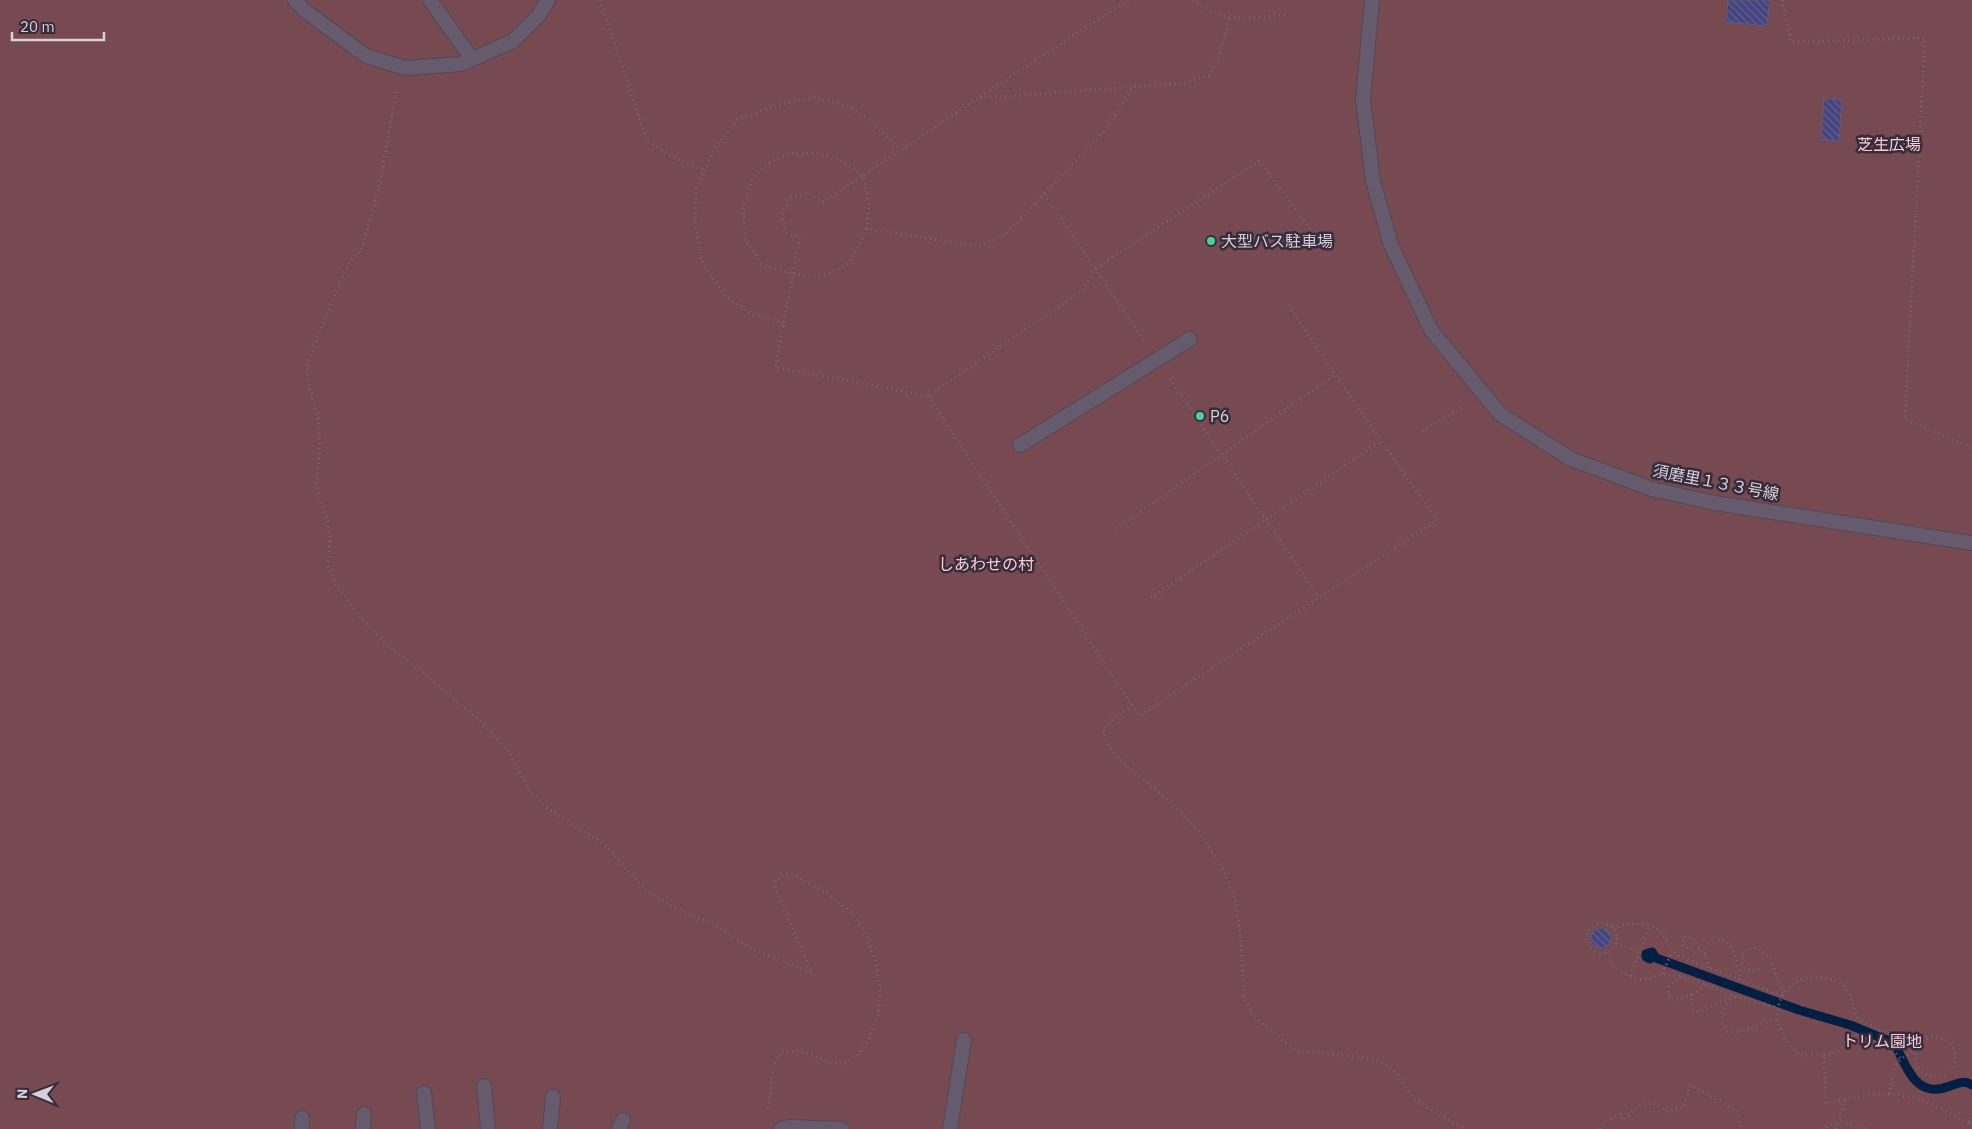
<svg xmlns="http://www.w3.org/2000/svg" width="1972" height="1129" viewBox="0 0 1972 1129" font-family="'IBM Plex Sans','Noto Sans JP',sans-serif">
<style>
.green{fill:#774950}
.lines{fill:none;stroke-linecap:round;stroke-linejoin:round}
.stream{stroke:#001f42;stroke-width:9}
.building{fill:url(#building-back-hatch);stroke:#5e5f73}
.service-casing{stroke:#514956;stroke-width:16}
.tertiary-casing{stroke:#514956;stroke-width:16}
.path{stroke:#726977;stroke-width:3;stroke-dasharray:1 4;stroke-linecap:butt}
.service{stroke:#665b6d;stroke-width:14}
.tertiary{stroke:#665b6d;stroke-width:14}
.poi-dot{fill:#41d4a1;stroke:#362c3c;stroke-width:2}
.labels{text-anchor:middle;stroke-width:5;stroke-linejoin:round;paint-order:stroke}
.park-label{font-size:16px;fill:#facdd3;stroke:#362c3c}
.poi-label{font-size:16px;fill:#d6d0da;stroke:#362c3c;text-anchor:start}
.street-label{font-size:16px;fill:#d6d0da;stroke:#362c3c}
</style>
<defs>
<pattern id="building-back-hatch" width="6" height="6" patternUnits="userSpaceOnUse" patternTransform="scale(1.25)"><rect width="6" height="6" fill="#45447f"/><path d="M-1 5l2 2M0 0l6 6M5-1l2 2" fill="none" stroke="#5f5e91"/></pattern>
</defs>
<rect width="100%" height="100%" fill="#362c3c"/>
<rect class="green" x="0" y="0" width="1972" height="1129"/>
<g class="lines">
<path class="stream" d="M1650 959 1646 957V954L1652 952 1656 958 1799 1010 1850 1025 1894 1043C1907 1066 1915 1100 1950 1086 1958 1083 1964 1080 1972 1085"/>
</g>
<g class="building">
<path d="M1728 0H1770L1767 26 1726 22Z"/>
<path d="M1824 99 1842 100 1839 141 1821 139Z"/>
<circle cx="1601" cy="938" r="10"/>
</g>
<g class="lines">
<defs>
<g id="service">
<path d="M430 0 472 59"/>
<path d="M1020 445 1190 339"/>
<path d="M484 1086 488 1129"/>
<path d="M424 1093 428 1129"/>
<path d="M302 1129V1118"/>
<path d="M363 1129 364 1114"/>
<path d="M550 1129 553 1097"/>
<path d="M619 1129 623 1120"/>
<path d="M781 1129 789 1127 842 1129"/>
<path d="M950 1129 964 1040"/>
</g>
<g id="tertiary">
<path d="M295 0 304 10 366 56 405 68 461 64 513 41 539 15 548 0"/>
<path d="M1372 0 1363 100 1373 181 1391 245 1431 330 1500 414 1571 459 1652 489 1715 503 1972 543"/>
</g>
</defs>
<use href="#service" class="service-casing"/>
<use href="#tertiary" class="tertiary-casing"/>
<g class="path">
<path d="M600 0 647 141 679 160 705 171"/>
<path d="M1128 0 980 97 823 202 808 193 789 198 782 216 786 233 800 237 775 367 928 396 1083 290 1095 269 1259 161 1311 230"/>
<path d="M1193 0C1206 11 1227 18 1245 18 1258 19 1272 15 1285 15"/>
<path d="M1782 0 1791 42 1925 38 1905 419 1972 448"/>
<path d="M396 92 379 188 361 251 350 261 344 272 307 364 308 383 318 416 320 443 317 481 319 498 327 518 330 541 328 566 336 585 359 616 388 646 420 670 480 721 508 750 528 789 544 806 605 845 647 891 673 907 717 926 750 948 812 973 776 889 775 882 782 875H795L825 892 852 913 864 931 875 959 880 988 879 1012 869 1039 858 1055 846 1063H832L801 1051H782L773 1067 768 1111"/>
<path d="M980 97 1011 96 1185 83 1209 75 1218 60 1230 16"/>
<path d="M1044 194 1144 340"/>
<path d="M867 229 851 260 836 271 817 276 793 274 762 264 746 240 743 210 752 178 772 161 790 153H815L838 159 863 175 869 203 867 229 980 246 1006 234 1106 129 1133 87"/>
<path d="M783 323 752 314 725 296 701 260 695 220 696 189 716 146 738 120 771 107 814 97 847 106 869 119 900 150"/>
<path d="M1170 379 1319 598"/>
<path d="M928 396 1139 716 1437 520 1381 441 1286 302"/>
<path d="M1422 431 1465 406"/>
<path d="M1391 454 1395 450"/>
<path d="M1116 529 1336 374"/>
<path d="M1151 598 1381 441"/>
<path d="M1132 704 1103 728 1106 742 1119 759 1172 804 1201 833 1225 873 1236 903 1241 942 1244 997 1253 1016 1296 1051 1363 1057 1383 1062 1396 1073 1415 1100 1465 1129"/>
<circle cx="1602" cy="938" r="15"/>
<path d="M1613 928C1629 922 1650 920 1662 934 1670 943 1668 950 1679 956L1782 996"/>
<path d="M1616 943 1639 952"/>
<path d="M1692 947 1684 948 1682 943 1684 937H1692L1706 958"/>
<path d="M1607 953 1612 965 1620 972 1637 979H1649L1662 974 1686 977 1734 996 1778 1008"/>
<path d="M1709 968 1705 955 1707 946C1732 926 1737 962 1741 980"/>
<path d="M1759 969 1748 971C1741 965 1740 960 1744 951L1756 947 1769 957 1784 993"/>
<path d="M1662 974 1672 952"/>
<path d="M1630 976 1650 926"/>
<path d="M1681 977 1669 986 1668 992 1670 999H1681L1694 993"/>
<path d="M1705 985 1693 995 1691 1002 1693 1009 1699 1012 1731 998"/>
<path d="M1734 996C1723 1008 1717 1016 1727 1031 1745 1035 1761 1022 1778 1019"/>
<circle cx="1935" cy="1057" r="20"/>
<path d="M1824 1055 1838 1052 1854 1034 1894 1051 1900 1058"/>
<path d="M1889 1094C1895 1065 1892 1063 1918 1048L1858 1019C1854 1006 1851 990 1839 982 1836 979 1828 979 1824 978 1813 975 1801 977 1792 985 1767 1008 1777 1034 1799 1055H1824L1826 1104C1858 1095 1892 1089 1924 1101 1940 1107 1955 1116 1970 1123"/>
<path d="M1845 1099 1839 1121 1867 1129"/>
<path d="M1972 1118 1970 1123 1972 1125"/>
<path d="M1600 1129 1606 1121 1621 1114 1622 1120 1639 1106 1653 1103 1668 1112 1684 1107 1690 1085 1737 1111 1741 1125 1739 1129"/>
<path d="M1822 1129 1839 1121"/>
<path d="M1836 1129 1839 1121"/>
</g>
<use href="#service" class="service"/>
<use href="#tertiary" class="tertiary"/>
</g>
<g class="poi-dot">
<circle cx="1211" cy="241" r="5"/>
<circle cx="1200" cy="416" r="5"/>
</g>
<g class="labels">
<g class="park-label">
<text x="1889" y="150">芝生広場</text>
<text x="986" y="570">しあわせの村</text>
<text x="1882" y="1047">トリム園地</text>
</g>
<g class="poi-label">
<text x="1221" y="247">大型バス駐車場</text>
<text x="1210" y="422">P6</text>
</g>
<g class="street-label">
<text transform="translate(1716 482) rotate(11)" y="6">須磨里１３３号線</text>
</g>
</g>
<g transform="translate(35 1094) rotate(271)" stroke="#362c3c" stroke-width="4" paint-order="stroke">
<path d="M0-4L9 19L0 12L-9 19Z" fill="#d6d0da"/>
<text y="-8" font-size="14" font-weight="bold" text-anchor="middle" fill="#d6d0da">N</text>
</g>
<path d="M12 32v8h92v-8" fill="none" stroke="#d6d0da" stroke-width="2.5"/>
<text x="20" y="32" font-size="15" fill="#d6d0da" stroke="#362c3c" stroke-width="4" paint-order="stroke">20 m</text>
</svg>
